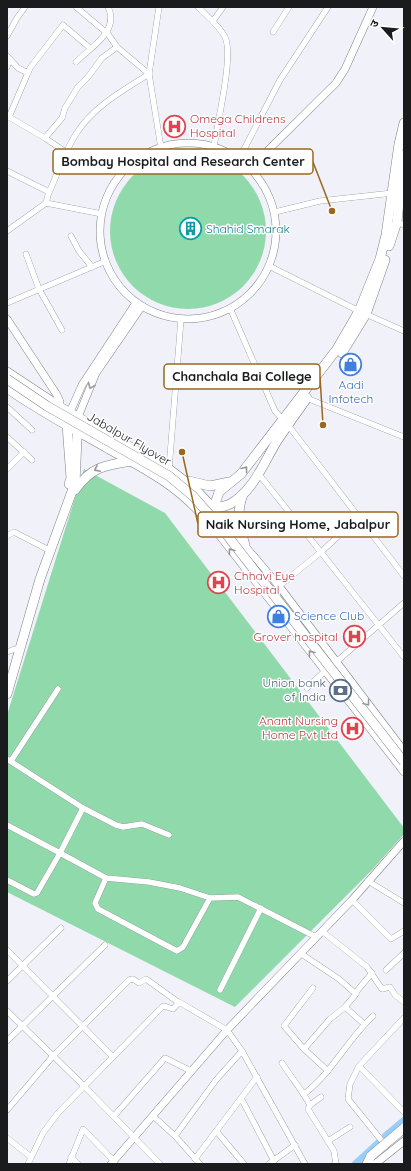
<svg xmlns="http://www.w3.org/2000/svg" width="411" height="1171" viewBox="0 0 411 1171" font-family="Quicksand,'Noto Sans Devanagari',sans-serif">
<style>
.green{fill:#8fd9ab}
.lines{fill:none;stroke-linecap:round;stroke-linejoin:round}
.river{stroke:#98cef7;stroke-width:8}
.minor-casing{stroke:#808289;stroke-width:6}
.tertiary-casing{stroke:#808289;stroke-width:8}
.primary-casing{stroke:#808289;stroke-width:10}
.minor{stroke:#fff;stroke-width:5.5}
.tertiary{stroke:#fff;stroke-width:7}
.primary{stroke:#fff;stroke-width:9}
.primary-bridge-casing{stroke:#808289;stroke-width:10;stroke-linecap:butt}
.primary-bridge{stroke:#fff;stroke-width:9}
.oneway{stroke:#989899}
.labels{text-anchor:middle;stroke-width:3;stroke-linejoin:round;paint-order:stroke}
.health-label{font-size:12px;fill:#be3a42;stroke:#fff;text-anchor:start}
.culture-label{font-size:12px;fill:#0d838f;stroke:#fff;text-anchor:start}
.shop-label{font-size:12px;fill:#366cbe;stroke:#fff}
.street-label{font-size:12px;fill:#1a1b1d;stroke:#fff}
.service-label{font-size:12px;fill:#4e5e75;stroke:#fff;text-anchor:end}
.leader{fill:none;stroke:#9a671c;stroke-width:1.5}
.callout-dot{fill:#9a671c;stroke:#fff;stroke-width:1.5}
.callout{fill:#fff;stroke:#9a671c;stroke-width:1.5}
.callout-label{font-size:13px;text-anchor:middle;font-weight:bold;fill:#1a1b1d}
</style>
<rect width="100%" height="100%" fill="#f0f1f9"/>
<g class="green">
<circle cx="188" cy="231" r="78"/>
<path d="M84 469 165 513 404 828V834L372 870 235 1007 7 892V715Z"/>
</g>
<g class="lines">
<g class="river">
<path d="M386 1136 404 1121"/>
<path d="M356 1164 379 1143"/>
</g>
<defs>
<g id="minor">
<path d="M76 7 108 34 117 47 149 74"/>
<path d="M159 7 149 74 161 148"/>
<path d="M198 7C207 16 219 25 225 37 234 56 217 123 214 147"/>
<path d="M213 21 223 7"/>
<path d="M273 32 289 7"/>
<path d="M7 36 17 18 25 7"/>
<path d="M7 56 18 68 28 73"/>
<path d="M76 62C91 47 120 31 108 7"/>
<path d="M7 67 10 59"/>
<path d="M45 138 62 118 65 108 78 87 88 77 102 58 117 47"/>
<path d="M67 153 45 138 9 117 30 68 63 25 90 48"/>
<path d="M239 159 280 80 328 7"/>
<path d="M7 171 49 192"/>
<path d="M46 203 48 195C57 175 64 153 76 134 93 107 122 91 149 74"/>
<path d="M275 212 320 201 393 193"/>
<path d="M397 222 404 225"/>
<path d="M7 231 46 203 102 214"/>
<path d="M71 236 79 251 92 267"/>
<path d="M26 254 39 289 62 330"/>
<path d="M269 266 359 311 404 331"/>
<path d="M7 303 106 261"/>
<path d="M230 308 275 411 283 420"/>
<path d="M304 397 404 437"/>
<path d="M7 407 32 430"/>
<path d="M288 425 404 576"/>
<path d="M7 437 32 460"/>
<path d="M7 469 24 452"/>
<path d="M169 469 181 319"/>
<path d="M258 473 404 657"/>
<path d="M7 536 14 532 47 549"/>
<path d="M279 586 321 552 358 518"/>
<path d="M7 652 15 649"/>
<path d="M335 663 404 603"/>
<path d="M307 688 328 668"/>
<path d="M7 759 83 808 116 825 123 827 142 824 169 835"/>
<path d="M11 761 58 689"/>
<path d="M83 808 60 853 106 878 149 882 180 888 210 898 238 897 316 937"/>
<path d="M7 825 60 853 37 893 34 894 7 880"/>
<path d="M106 878 95 903 98 909 177 951 183 947 210 898"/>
<path d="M368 881 404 903"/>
<path d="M352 900 391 939 404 931"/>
<path d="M322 931 367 967 382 989 390 987 395 995 404 1002"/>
<path d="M7 950 113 1057"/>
<path d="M300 953 339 979 356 994 345 1007 330 1019 304 1049"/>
<path d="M386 970 404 953"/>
<path d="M7 981 61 928"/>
<path d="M313 988 284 1026 304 1049 328 1071"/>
<path d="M220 990 261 908"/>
<path d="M356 992 372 973"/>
<path d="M345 1007 364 1024"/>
<path d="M7 1011 82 1084 160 1164"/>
<path d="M7 1041 105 945"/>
<path d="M282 1063C291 1077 302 1090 310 1105L308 1109 334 1151 336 1164"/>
<path d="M359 1066 404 1112"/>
<path d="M304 1094C332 1073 347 1040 373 1016"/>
<path d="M241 1098 274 1161"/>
<path d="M310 1105 321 1097"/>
<path d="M7 1110 53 1056 129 980 133 979 139 983 146 979 178 1002"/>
<path d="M114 1116 165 1058 191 1071"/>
<path d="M153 1116 175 1136 200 1164"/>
<path d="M217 1132 244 1164"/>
<path d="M175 1136 216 1080 242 1051"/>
<path d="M7 1138 31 1157"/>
<path d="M328 1141 350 1127"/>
<path d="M386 1146 348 1099 350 1084 359 1066 404 1018"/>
<path d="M71 1157 78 1164"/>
<path d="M195 1159 257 1077"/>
<path d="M28 1164 43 1133 58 1113 162 1007 164 1006 173 1009 179 1002 227 1030 242 1051 305 1164"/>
<path d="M69 1164 83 1129 114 1161"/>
<path d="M269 1164 295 1145"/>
</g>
<g id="tertiary">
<circle cx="188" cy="231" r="88"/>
<path d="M250 168 336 83 345 69 373 7"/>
<path d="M7 319 57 395 60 402 59 409"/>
<path d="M70 412 82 385 136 303"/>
<path d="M78 417 96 373 142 306"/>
<path d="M213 508 279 586 404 751"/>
<path d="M209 522 404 772"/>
<path d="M111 1164 227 1030 352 900 404 841"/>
<path d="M375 1164 404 1141"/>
</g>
<g id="primary">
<path d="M389 246 397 222 404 155"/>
<path d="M342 353 366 314 385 260"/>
<path d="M7 372 60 407 169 469 196 490 213 508"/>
<path d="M7 388C39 411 74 429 109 449 148 470 180 487 209 522"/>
<path d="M189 481 210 486 229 482"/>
<path d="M69 484 71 478 67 425 70 412"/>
<path d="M75 490C91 467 105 465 132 461"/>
<path d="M243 494C236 513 239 526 245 545"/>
<path d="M197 508C207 508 220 509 230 504 253 492 264 462 277 441 287 426 297 412 307 398"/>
<path d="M209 522 219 492 241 474 337 349 359 311 380 259 386 235 399 144 404 123"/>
<path d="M7 694 40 579 75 483 78 417"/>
<path d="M367 1164 371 1156"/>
</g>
</defs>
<use href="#minor" class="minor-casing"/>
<use href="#tertiary" class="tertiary-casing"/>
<use href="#primary" class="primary-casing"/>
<use href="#minor" class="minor"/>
<use href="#tertiary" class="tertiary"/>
<use href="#primary" class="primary"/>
<defs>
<g id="primary-bridge">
<path d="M7 379 47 406 169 476 193 496 223 530 404 762"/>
<path d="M371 1156 404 1128"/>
</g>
</defs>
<use href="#primary-bridge" class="primary-bridge-casing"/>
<use href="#primary-bridge" class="primary-bridge"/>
</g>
<defs><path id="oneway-chevron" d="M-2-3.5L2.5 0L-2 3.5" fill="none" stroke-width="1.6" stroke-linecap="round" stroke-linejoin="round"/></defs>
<g class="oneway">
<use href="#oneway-chevron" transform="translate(91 386) rotate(112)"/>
<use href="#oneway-chevron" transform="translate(97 469) rotate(153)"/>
<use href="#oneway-chevron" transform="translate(245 469) rotate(-52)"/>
<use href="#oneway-chevron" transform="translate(231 551) rotate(-128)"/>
<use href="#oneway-chevron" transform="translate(311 653) rotate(-128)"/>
<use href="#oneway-chevron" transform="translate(367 703) rotate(53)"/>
</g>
<defs>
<symbol id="hospital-ring" viewBox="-11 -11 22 22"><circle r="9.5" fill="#fff" stroke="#e0444e" stroke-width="1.5"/><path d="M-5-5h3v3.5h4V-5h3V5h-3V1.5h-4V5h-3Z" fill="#e0444e"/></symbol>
<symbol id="building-ring" viewBox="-11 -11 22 22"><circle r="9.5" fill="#fff" stroke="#0f9aa8" stroke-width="1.5"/><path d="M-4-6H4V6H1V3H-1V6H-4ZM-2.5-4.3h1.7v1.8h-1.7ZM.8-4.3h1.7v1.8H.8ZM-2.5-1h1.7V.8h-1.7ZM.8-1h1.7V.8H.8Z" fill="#0f9aa8"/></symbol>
<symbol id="shop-ring" viewBox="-11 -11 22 22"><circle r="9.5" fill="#fff" stroke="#3f7fe0" stroke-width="1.5"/><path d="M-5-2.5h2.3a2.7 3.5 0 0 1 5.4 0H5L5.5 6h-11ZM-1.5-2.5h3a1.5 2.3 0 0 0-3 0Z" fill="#3f7fe0"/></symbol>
<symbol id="bank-ring" viewBox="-11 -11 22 22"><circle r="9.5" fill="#fff" stroke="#5c6f8a" stroke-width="1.5"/><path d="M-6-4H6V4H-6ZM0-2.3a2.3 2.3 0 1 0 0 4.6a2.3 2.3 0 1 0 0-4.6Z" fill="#5c6f8a"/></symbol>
</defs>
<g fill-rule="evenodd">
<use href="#hospital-ring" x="162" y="114" width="25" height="25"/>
<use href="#building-ring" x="178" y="216" width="25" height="25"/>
<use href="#shop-ring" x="338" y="352" width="25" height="25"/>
<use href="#hospital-ring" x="206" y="570" width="25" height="25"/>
<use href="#shop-ring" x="266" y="604" width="25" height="25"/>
<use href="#hospital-ring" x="342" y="624" width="25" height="25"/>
<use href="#bank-ring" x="328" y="678" width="25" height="25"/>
<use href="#hospital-ring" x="340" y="716" width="25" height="25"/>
</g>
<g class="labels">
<g class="health-label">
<text x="190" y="123">Omega Childrens<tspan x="190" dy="14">Hospital</tspan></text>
<text x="234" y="580">Chhavi Eye<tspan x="234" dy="14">Hospital</tspan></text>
<text x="338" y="641" text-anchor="end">Grover hospital</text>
<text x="338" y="725" text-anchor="end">Anant Nursing<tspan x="338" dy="14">Home Pvt Ltd</tspan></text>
</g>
<g class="culture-label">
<text x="206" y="233">Shahid Smarak</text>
</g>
<g class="shop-label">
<text x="351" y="389">Aadi<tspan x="351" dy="14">Infotech</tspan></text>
<text x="294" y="620" text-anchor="start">Science Club</text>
</g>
<g class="street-label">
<text transform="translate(129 439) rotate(30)" y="4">Jabalpur Flyover</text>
</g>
<g class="service-label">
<text x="326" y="687">Union bank<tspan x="326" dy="14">of India</tspan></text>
</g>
</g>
<path class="leader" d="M332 211L313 162M323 425L320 377M182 452L198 524"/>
<g class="callout-dot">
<circle cx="332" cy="211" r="4"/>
<circle cx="323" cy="425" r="4"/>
<circle cx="182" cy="452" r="4"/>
</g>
<g class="callout">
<rect x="53" y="149" width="260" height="25" rx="4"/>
<rect x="164" y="364" width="156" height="25" rx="4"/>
<rect x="198" y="512" width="200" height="25" rx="4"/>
</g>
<g class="callout-label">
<text x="183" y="166">Bombay Hospital and Research Center</text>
<text x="242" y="381">Chanchala Bai College</text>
<text x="298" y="529">Naik Nursing Home, Jabalpur</text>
</g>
<rect width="411" height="1171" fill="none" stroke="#1a1b1d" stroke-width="16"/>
<g transform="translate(383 28) rotate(297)" stroke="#ffffff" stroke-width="3" paint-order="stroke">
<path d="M0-3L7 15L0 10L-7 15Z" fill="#1a1b1d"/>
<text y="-6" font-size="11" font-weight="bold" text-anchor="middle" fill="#1a1b1d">उ</text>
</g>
</svg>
